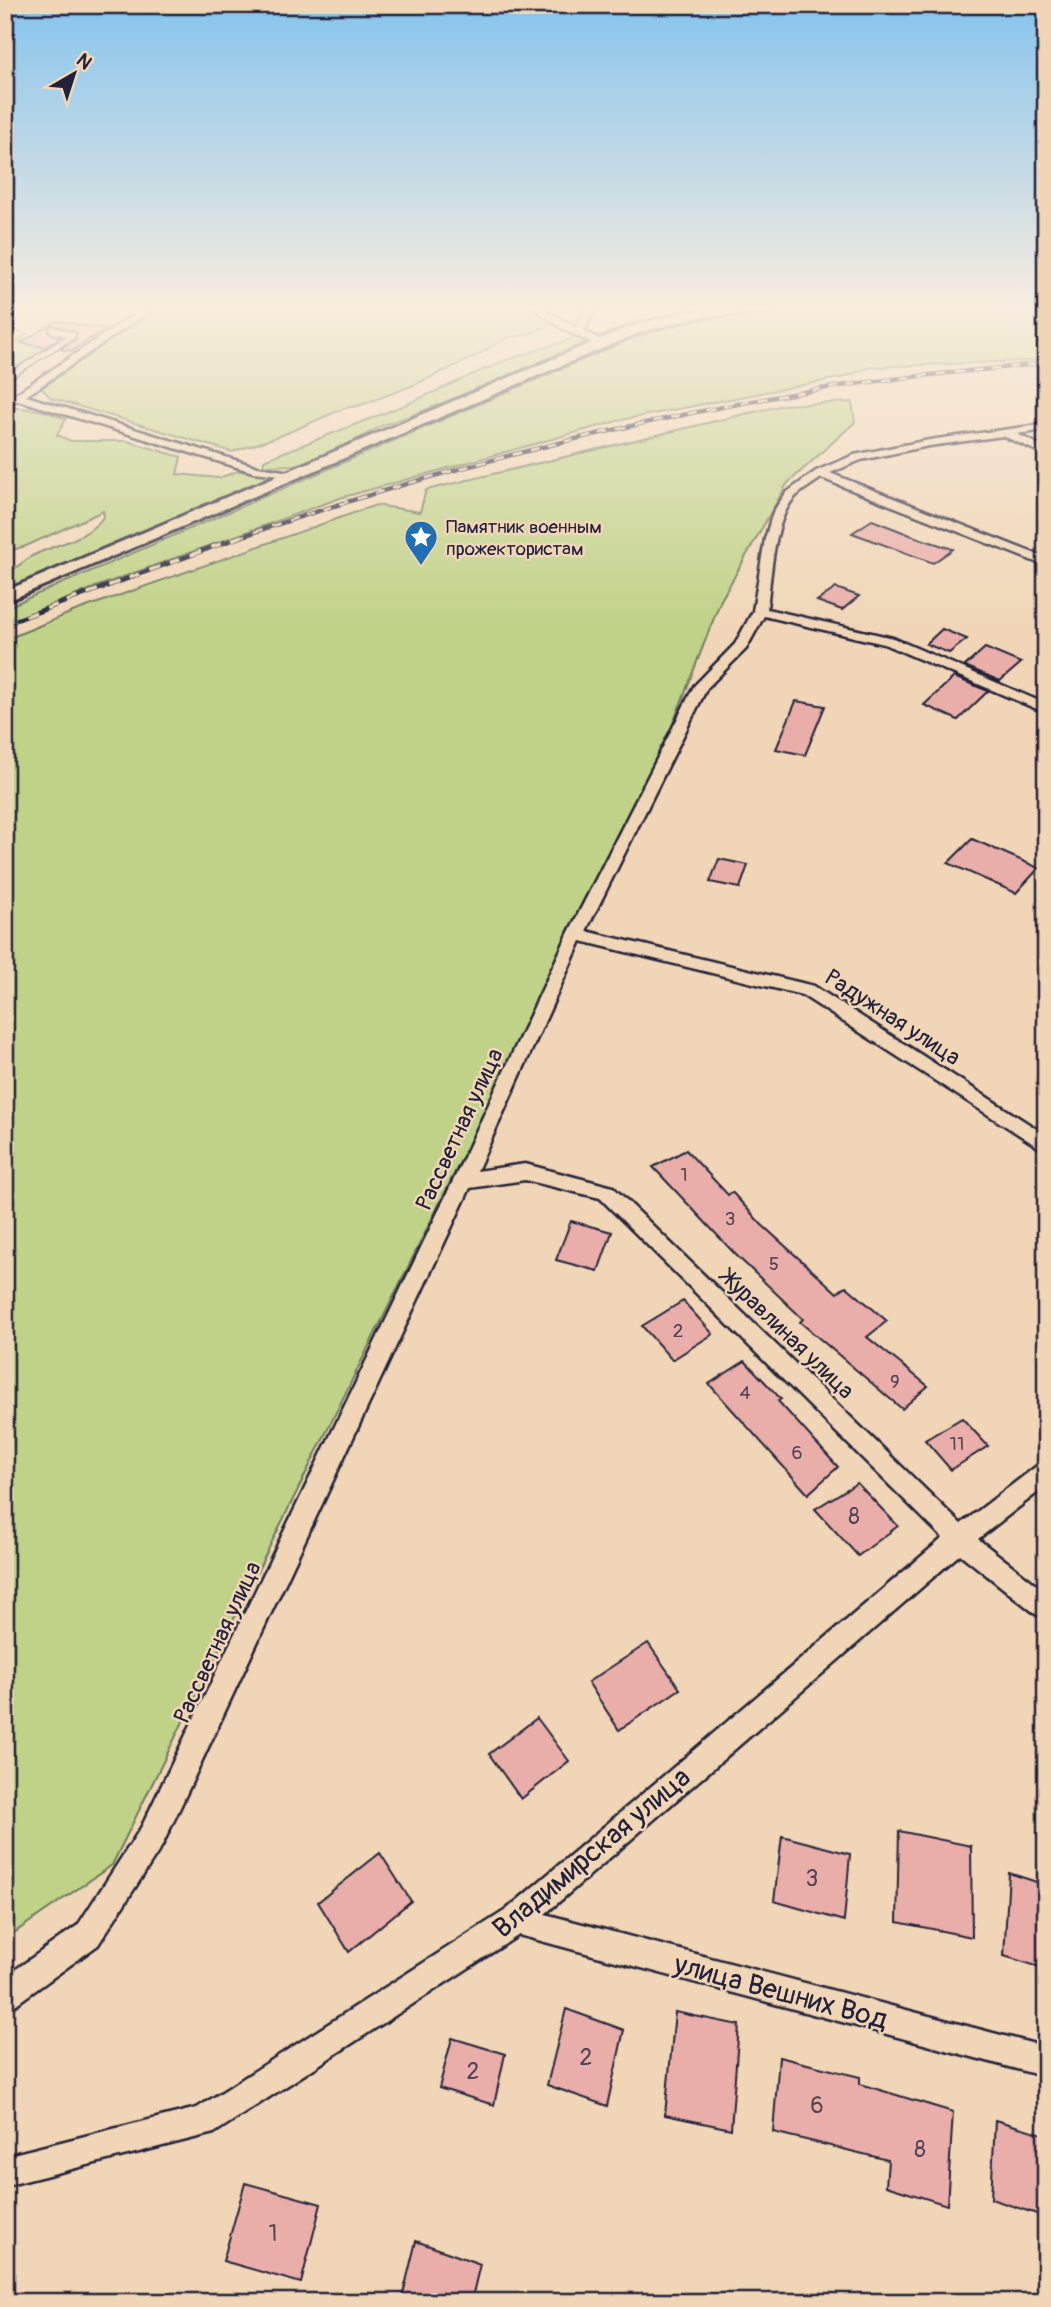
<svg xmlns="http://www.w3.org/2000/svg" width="1051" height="2307" viewBox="0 0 1051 2307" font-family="Pangolin,sans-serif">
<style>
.built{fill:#eecab3}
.green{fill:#bfd287;stroke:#707a61;stroke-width:2}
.building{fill:#e9aea9;stroke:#22223b;stroke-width:2}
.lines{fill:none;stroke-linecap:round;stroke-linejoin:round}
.lane-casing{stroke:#22223b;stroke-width:8}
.street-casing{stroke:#22223b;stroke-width:5}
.secondary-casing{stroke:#22223b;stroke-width:6}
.lane{stroke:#f0d6b7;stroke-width:5}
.street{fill:#f0d6b7;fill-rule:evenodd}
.secondary{fill:#f0d6b7;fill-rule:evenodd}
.rail-far1-casing{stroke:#22223b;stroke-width:4.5}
.rail-casing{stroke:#22223b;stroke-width:5}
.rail-far1{stroke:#f0d6b7;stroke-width:2.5;stroke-dasharray:9;stroke-linecap:butt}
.rail{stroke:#f0d6b7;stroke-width:3.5;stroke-dasharray:11;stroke-linecap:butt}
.labels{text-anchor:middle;stroke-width:5;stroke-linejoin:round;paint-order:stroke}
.far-poi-label{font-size:19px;fill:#22223b;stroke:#f0d6b7;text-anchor:start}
.number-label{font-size:19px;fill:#544556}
.street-label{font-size:23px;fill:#22223b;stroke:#f0d6b7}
.near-number-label{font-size:23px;fill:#544556}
.near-street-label{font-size:28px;fill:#22223b;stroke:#f0d6b7}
</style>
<rect width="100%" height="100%" fill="#f0d6b7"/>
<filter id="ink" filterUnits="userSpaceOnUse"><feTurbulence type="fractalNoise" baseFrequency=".0143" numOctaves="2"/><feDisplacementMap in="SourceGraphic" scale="14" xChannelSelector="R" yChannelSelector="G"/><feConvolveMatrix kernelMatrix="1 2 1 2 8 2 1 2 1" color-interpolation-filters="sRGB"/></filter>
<g filter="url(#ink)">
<path class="built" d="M5 305H143L5 396Z"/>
<g class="green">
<path d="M161 305H529L552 324 530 334 504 339 478 355 414 385 361 405 345 408 280 436 232 452 51 398 42 388Z"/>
<path d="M825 305H1046V360L871 367 844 377 621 420 340 498 101 585 5 624V608L629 340 688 321Z"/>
<path d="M5 328 27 334 16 342 46 348 19 366 5 363Z"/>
<path d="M577 337 589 341 431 408 381 426 338 450 295 465 263 466 264 460 405 405 501 362Z"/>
<path d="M852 402 855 422 787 484 721 600 658 762 112 1865 5 1939V640L75 611 376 505 420 512 426 490 783 405Z"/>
<path d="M5 406 44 411 66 419 57 435 71 441H127L181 457 177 474 219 478 238 471 264 474 266 480 5 591V576C14 569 23 562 32 556 57 543 87 540 104 516L103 511 26 546 5 552Z"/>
</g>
<g class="building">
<path d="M56 321 105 329 72 351 60 349 76 339 77 332 54 325 49 327 48 332 60 337 45 347 21 343Z"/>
<path d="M872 520 918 538 953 549 933 563 852 533Z"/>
<path d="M836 588 859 596 842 610 817 601Z"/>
<path d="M942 629 967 639 949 653 926 644Z"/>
<path d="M985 648 1021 663 1000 681 965 666Z"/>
<path d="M954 677 988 691 958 720 924 705Z"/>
<path d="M796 701 825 706 805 755 776 749Z"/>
<path d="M972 839 1039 868 1016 893 948 863Z"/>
<path d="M719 859 748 865 740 888 710 882Z"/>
<path d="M686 1150 728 1195 732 1192 761 1224 837 1293 846 1286 887 1321 867 1337 928 1386 902 1409 800 1322 803 1319 735 1254 653 1167Z"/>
<path d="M571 1221 612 1232 598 1271 556 1260Z"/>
<path d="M683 1301 713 1334 672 1360 642 1326Z"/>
<path d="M745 1361 781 1399 778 1401 838 1467 808 1494 709 1384Z"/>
<path d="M962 1418 988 1446 951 1470 925 1440Z"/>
<path d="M857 1483 898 1526 858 1556 815 1509Z"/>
<path d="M648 1643 680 1689 619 1730 588 1682Z"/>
<path d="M537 1718 569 1761 521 1799 489 1754Z"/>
<path d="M899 1831 971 1846 972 1937 897 1922Z"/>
<path d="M782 1836 850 1854 844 1921 774 1901Z"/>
<path d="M380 1853 411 1901 349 1952 318 1902Z"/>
<path d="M1009 1873 1046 1885V1969L1004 1956Z"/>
<path d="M566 2009 624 2030 607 2106 547 2085Z"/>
<path d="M675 2012 739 2025 731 2129 665 2115Z"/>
<path d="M452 2038 505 2054 494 2105 439 2088Z"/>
<path d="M779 2057 860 2077V2084L953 2112 947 2205 886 2186 888 2160 773 2132Z"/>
<path d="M995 2120 1046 2135V2217L991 2199Z"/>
<path d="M245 2183 321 2204 301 2283 223 2261Z"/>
<path d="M416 2241 480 2264 471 2302H401Z"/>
</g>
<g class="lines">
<defs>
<g id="lane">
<path d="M5 379 73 335 53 330"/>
<path d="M5 391 18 397"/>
</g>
<g id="street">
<path d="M148 305H159L26 396 258 467 297 473V477L253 472 18 400 5 404V397L14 395Z"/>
<path d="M533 305H542L548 312 576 327 587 307 604 305 594 311 584 331 608 343C595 351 540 317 533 305Z"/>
<path d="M1046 424V430L1017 434 1046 448V455L1003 436 929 446 861 460 830 473 1046 558V566L821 478C813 484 802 490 795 497 773 520 771 578 767 609L893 638 1046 704V713L884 644 764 616 746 649 707 688 586 931 814 986 1046 1135V1152L802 995 581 941 477 1171 525 1164 613 1187 961 1524 1038 1465 1046 1462V1486L978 1539 1046 1592V1619L1037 1615 960 1554 545 1914 1046 2047V2077L519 1935 214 2133 5 2186V2156L197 2108 506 1910 943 1538 600 1198 525 1180 470 1188 162 1846 98 1945 15 2005 5 2009V1977L78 1925 142 1826 453 1181 568 934 694 686 735 644 753 611 765 539 773 512 786 493 816 471 854 455 929 440Z"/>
</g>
<path id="secondary" d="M751 305H794L787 309 695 318 641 332 5 602V591L631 326 695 310Z"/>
</defs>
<use href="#lane" class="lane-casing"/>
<use href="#street" class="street-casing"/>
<use href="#secondary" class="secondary-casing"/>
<use href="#lane" class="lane"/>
<use href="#street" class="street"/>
<use href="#secondary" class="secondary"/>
<defs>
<path id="rail-far1" d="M237 538C425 473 619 423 815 390 892 377 969 372 1046 363"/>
<path id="rail" d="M5 624 242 536"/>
</defs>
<use href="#rail-far1" class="rail-far1-casing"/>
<use href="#rail" class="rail-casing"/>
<use href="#rail-far1" class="rail-far1"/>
<use href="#rail" class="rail"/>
</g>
</g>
<linearGradient id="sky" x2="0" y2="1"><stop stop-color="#86c4ed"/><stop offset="0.49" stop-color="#f8eddf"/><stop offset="1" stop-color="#f8eddf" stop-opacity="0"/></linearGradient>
<rect width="1051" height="628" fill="url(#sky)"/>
<defs>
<symbol id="sight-pin" viewBox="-11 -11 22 30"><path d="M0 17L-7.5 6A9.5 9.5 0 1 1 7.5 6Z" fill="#1f6fb2" stroke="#f0d6b7"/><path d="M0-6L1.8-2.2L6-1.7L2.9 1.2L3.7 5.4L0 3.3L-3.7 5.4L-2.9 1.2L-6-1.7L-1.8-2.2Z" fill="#fff"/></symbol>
</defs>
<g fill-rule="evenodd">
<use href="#sight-pin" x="402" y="518" width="38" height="52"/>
</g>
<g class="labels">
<g class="far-poi-label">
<text x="446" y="533">Памятник военным<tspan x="446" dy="22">прожектористам</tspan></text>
</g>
<g class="number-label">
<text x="684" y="1181">1</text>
<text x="730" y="1225">3</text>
<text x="774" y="1270">5</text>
<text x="678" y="1337">2</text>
<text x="895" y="1388">9</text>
<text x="745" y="1399">4</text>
<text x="957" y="1450">11</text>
<text x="797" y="1459">6</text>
</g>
<g class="street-label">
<text transform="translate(893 1017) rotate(33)" y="8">Радужная улица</text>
<text transform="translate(459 1129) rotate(-65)" y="8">Рассветная улица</text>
<text transform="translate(788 1334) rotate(44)" y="8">Журавлиная улица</text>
<text transform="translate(217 1642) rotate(-65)" y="8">Рассветная улица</text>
</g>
<g class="near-number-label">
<text x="854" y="1524">8</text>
<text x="812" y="1886">3</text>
<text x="586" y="2065">2</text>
<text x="473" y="2079">2</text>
<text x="817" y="2113">6</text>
<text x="920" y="2157">8</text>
<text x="273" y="2241">1</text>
</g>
<g class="near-street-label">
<text transform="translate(591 1852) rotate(-40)" y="10">Владимирская улица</text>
<text transform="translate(781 1991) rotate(15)" y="10">улица Вешних Вод</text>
</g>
</g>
<rect width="1051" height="2307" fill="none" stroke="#f0d6b7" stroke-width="28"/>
<rect x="14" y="14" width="1023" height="2279" fill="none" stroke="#22223b" stroke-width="2.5" filter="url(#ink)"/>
<g transform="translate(74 74) rotate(39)" stroke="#f0d6b7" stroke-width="5" paint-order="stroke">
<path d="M0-5L12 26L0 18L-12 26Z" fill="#22223b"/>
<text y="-10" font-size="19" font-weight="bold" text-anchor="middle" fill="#22223b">N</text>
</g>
</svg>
